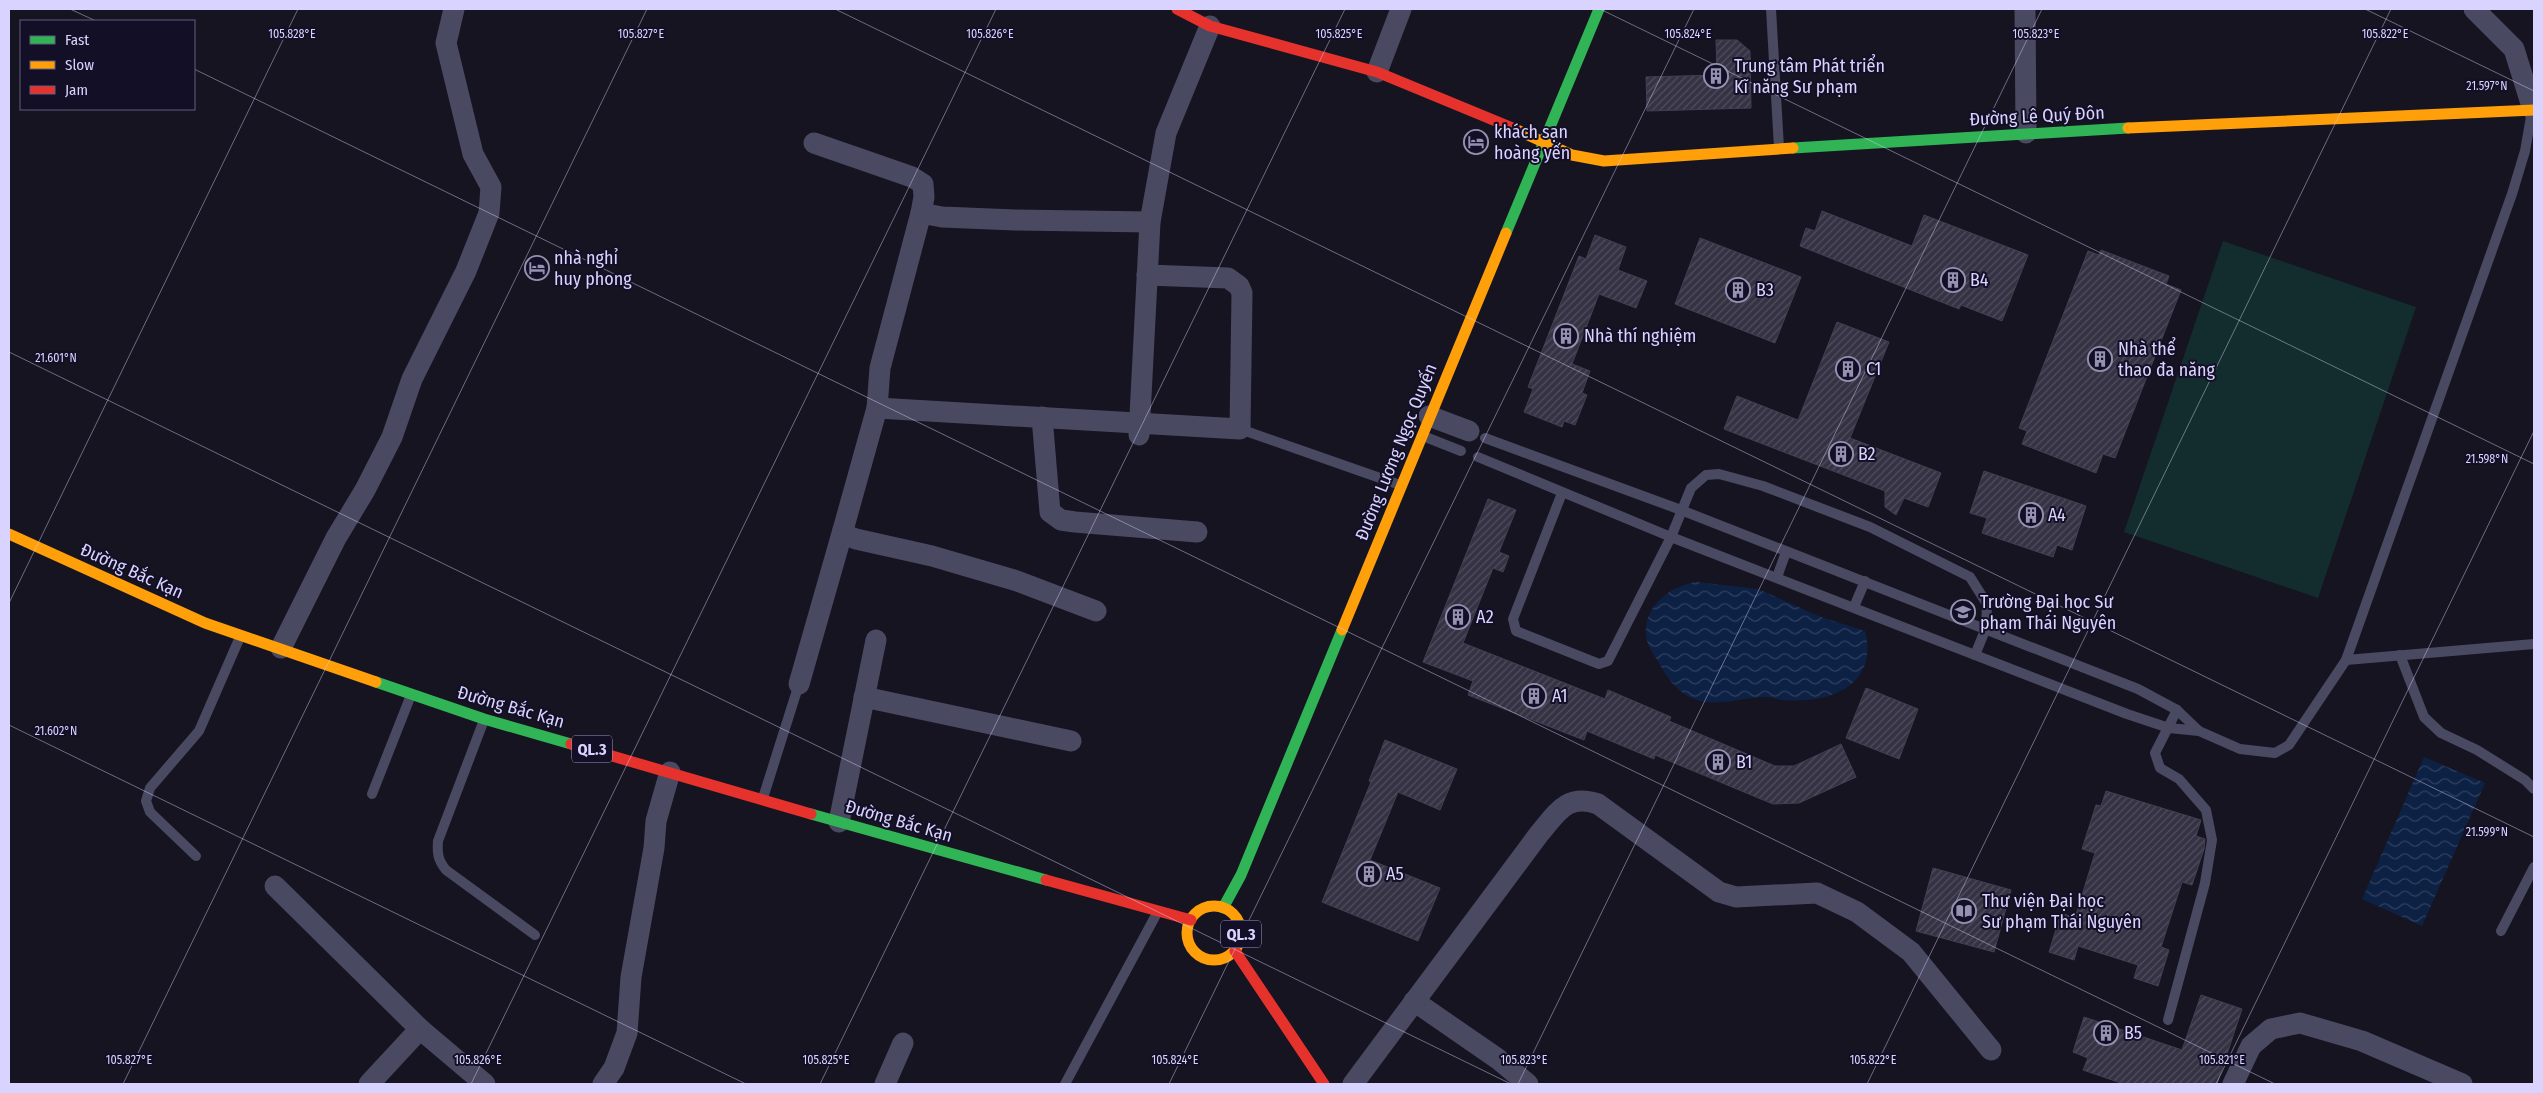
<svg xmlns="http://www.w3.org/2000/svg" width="2543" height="1093" viewBox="0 0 2543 1093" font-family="'Fira Sans Condensed',sans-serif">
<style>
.pitch{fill:#132c2d}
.water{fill:url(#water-waves)}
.building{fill:url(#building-hatch);stroke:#433f54}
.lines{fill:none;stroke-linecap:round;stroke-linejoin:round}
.lane{stroke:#4a4962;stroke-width:10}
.street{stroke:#4a4962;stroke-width:21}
.fast{stroke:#30b455;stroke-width:11}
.slow{stroke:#ff9f0a;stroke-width:11}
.jam{stroke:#e5322d;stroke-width:11}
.ticks{fill:none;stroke:#d9d4ff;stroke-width:1;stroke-opacity:0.45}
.labels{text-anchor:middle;stroke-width:4;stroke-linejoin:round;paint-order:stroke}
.shield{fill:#130f26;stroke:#9e99be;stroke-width:1}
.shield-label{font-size:16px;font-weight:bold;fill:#d9d4ff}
.poi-label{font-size:18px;fill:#d9d4ff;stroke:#130f26;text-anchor:start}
.street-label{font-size:18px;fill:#d9d4ff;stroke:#130f26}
.ticks-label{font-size:12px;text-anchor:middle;fill:#d9d4ff;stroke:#130f26;stroke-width:4;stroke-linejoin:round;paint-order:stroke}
</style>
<defs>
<pattern id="water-waves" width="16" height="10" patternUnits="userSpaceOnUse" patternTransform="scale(1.25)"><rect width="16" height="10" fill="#0d2144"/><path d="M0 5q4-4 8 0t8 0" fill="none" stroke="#304060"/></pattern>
<pattern id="building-hatch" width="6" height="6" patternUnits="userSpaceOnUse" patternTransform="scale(1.25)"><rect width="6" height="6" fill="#343243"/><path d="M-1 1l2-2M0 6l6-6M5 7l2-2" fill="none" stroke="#514f5f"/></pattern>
</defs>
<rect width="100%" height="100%" fill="#161421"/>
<path class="pitch" d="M2223 241 2416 307 2318 598 2124 532Z"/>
<g class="water">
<path d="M1697 582 1758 589 1821 617 1865 631C1879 685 1830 704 1784 700 1778 700 1772 697 1766 697 1742 697 1717 708 1694 699 1678 693 1668 679 1660 665 1656 657 1649 649 1647 641 1640 609 1668 586 1697 582Z"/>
<path d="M2424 757 2485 783 2422 926 2362 899Z"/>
</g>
<g class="building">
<path d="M1716 40H1737L1750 51 1751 108 1647 111 1646 77 1717 75Z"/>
<path d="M1822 211 1912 246 1924 215 2028 255 2002 321 1961 305 1959 309 1800 246 1806 228 1815 231Z"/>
<path d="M1595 235 1626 247 1618 270 1647 281 1636 308 1599 294 1572 364 1590 371 1582 393 1587 395 1575 425 1564 421 1562 427 1524 412 1533 389 1528 387 1579 256 1586 259Z"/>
<path d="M1700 238 1801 277 1775 343 1675 304Z"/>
<path d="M2101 250 2169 276 2166 284 2181 290 2115 458 2103 454 2096 473 2022 444 2027 431 2019 428 2088 251 2099 255Z"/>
<path d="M1837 322 1889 342 1850 438 1941 473 1928 507 1904 498 1896 515 1885 507V491L1724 429 1737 396 1798 420Z"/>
<path d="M1984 471 2086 506 2072 550 2057 545 2053 557 1982 533 1987 518 1970 513Z"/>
<path d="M1488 499 1516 510 1499 552 1509 556 1503 572 1493 568 1463 643 1605 699 1608 690 1671 717 1669 721 1775 766H1794L1841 744 1856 777 1799 803 1773 804 1655 755 1654 759 1587 731 1584 740 1468 695 1473 681 1423 662Z"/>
<path d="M1866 688 1918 709 1899 759 1846 738Z"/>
<path d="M1385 740 1457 769 1440 810 1398 792 1370 860 1440 888 1418 941 1322 902 1371 782 1369 781Z"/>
<path d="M2106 791 2201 820 2196 836 2205 839 2204 849 2192 885 2182 882 2161 947 2169 950 2158 986 2134 978 2138 965 2078 946 2074 960 2049 952 2061 913 2075 918 2095 853 2082 849 2096 805 2101 806Z"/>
<path d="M1933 868 2011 890 1994 952 1916 931Z"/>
<path d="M2201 995 2242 1009 2217 1084H2124L2083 1070 2088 1058 2073 1052 2084 1017 2182 1050Z"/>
</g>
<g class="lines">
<g class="lane">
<path d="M1771 9 1779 148"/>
<path d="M1240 429 1400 485"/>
<path d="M1423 436 1461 451"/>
<path d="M1485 438 1681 510 2138 689 2177 710 2199 731"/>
<path d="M1478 457 1671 537 2127 714 2169 728 2199 731 2240 749 2275 753 2289 745 2346 660 2512 194 2525 151 2532 111"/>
<path d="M1562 493 1513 619 1516 631 1599 664 1608 661 1671 537 1691 488 1706 475 1719 474 1763 486 1870 527 1970 577 1987 604 1986 628 1975 655"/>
<path d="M1777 577 1786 552"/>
<path d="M1854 607 1865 581"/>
<path d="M2400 655 2424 717 2441 733 2477 750 2525 780 2534 789"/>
<path d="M2346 660 2534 644"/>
<path d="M484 720 438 841C437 854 438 860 446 870L535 935"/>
<path d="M372 794 411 695"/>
<path d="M763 798 799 684"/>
<path d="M196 856 150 812 146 801 150 788 199 731 240 637"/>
<path d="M2501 931 2534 867"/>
<path d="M2168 1020 2205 883 2212 840 2206 810 2179 779 2160 768 2155 753 2177 710"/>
<path d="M1065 1084 1157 913"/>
</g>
<g class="street">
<path d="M2025 9 2026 133"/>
<path d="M2474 9 2514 49 2533 110"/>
<path d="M1377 72 1401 9"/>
<path d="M814 143 912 177 923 184 924 197 921 213 942 217 1015 220 1150 222"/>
<path d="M921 213 880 368 877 408 843 530 848 536 856 539 932 556 1017 581 1096 611"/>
<path d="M877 408 1240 429 1242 293 1239 286 1228 278 1147 275"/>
<path d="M1429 416 1469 431"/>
<path d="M1042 417 1050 512 1061 520 1075 522 1197 532"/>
<path d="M1139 435 1150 222 1166 133 1210 26"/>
<path d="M281 648 336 538 365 490 392 437 412 379 466 271 489 213 491 187 473 154 446 43 454 9"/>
<path d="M799 684 843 530"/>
<path d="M864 697 1071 741"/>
<path d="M839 822 876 640"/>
<path d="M275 886 420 1029 485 1084"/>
<path d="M1414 1001 1498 1059 1528 1084"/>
<path d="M369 1084 420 1029"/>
<path d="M603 1084 614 1068 627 1033 631 977 654 848 656 821 670 772"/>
<path d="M885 1084 903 1043"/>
<path d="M1353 1084 1539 834C1557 813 1567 793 1598 804L1719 892 1736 897 1817 893 1857 912 1911 952 1991 1050"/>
<path d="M2233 1084 2251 1046 2271 1029 2300 1023 2362 1041 2462 1084"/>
</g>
<g class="fast">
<path d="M1793 148 2128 128"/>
<path d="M1506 233 1599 9"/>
<path d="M376 682 484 719 571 744"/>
<path d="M811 814 1046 880"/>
<path d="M1223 908 1241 875 1342 630"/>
</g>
<g class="slow">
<path d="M2128 128 2534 110"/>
<path d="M1515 129 1572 155 1604 161 1793 148"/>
<path d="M9 534 205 623 376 682"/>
<path d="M1342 630 1506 233"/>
<circle cx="1214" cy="933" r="27"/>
</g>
<g class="jam">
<path d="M1177 9 1210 26 1377 72 1515 129"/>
<path d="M571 744 811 814"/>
<path d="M1046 880 1191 920"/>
<path d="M1235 951 1324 1084"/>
</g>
</g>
<path class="ticks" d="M70 9 96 21M835 9 2534 837M1600 9 2534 464M2365 9 2534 91M194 69 2275 1084M9 352 1511 1084M9 603 298 9M9 725 746 1084M123 1084 647 9M471 1084 996 9M820 1084 1345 9M1169 1084 1694 9M1518 1084 2042 9M1867 1084 2391 9M2216 1084 2534 431"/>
<defs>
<symbol id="building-ring" viewBox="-11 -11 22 22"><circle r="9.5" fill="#130f26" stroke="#9591b1" stroke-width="1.5"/><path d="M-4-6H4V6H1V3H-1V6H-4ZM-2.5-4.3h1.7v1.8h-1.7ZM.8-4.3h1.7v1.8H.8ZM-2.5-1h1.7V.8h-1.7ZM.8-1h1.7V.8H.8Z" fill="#9591b1"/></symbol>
<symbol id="hotel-ring" viewBox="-11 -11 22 22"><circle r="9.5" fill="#130f26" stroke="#9591b1" stroke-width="1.5"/><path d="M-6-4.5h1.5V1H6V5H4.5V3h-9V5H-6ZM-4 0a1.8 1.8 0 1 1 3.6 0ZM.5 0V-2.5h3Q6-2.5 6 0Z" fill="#9591b1"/></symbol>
<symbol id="university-ring" viewBox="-11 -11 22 22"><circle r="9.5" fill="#130f26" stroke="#9591b1" stroke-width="1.5"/><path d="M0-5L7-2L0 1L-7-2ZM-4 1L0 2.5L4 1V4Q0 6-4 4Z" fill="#9591b1"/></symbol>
<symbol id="library-ring" viewBox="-11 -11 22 22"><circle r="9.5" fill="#130f26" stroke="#9591b1" stroke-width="1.5"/><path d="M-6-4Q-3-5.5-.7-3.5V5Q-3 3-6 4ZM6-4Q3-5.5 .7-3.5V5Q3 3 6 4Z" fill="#9591b1"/></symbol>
</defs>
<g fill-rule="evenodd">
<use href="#building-ring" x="1702" y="62" width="28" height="28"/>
<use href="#hotel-ring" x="1462" y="128" width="28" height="28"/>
<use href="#hotel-ring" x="523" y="254" width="28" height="28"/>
<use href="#building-ring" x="1939" y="266" width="28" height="28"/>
<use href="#building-ring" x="1724" y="276" width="28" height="28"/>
<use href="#building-ring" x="1552" y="322" width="28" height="28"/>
<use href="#building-ring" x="2086" y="345" width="28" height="28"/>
<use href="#building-ring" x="1834" y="355" width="28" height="28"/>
<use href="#building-ring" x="1827" y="440" width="28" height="28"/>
<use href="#building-ring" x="2017" y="501" width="28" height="28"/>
<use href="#university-ring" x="1949" y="598" width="28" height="28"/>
<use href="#building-ring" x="1444" y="603" width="28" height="28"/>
<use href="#building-ring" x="1520" y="682" width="28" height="28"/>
<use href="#building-ring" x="1704" y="748" width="28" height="28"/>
<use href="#building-ring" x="1355" y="860" width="28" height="28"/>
<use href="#library-ring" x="1950" y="897" width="28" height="28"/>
<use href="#building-ring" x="2092" y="1019" width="28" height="28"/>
</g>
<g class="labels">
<g class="shield">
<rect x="572" y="735.5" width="40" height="27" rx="4"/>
<rect x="1221" y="920.5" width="40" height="27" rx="4"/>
</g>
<g class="shield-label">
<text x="592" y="755">QL.3</text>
<text x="1241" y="940">QL.3</text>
</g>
<g class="poi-label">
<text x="1734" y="72">Trung tâm Phát triển<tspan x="1734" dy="21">Kĩ năng Sư phạm</tspan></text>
<text x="1494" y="138">khách sạn<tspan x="1494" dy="21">hoàng yến</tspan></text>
<text x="554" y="264">nhà nghỉ<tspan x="554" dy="21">huy phong</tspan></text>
<text x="1970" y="286">B4</text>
<text x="1756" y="296">B3</text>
<text x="1584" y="342">Nhà thí nghiệm</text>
<text x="2118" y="355">Nhà thể<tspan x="2118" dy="21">thao đa năng</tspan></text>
<text x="1866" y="375">C1</text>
<text x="1858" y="460">B2</text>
<text x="2048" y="521">A4</text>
<text x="1980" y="608">Trường Đại học Sư<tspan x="1980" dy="21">phạm Thái Nguyên</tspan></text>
<text x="1476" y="623">A2</text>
<text x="1552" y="702">A1</text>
<text x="1736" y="768">B1</text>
<text x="1386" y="880">A5</text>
<text x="1982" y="907">Thư viện Đại học<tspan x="1982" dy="21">Sư phạm Thái Nguyên</tspan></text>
<text x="2124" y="1039">B5</text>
</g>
<g class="street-label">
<text transform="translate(2037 116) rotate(-3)" y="6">Đường Lê Quý Đôn</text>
<text transform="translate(1396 452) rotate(-68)" y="6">Đường Lương Ngọc Quyến</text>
<text transform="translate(132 571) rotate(24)" y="6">Đường Bắc Kạn</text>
<text transform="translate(511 707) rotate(16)" y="6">Đường Bắc Kạn</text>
<text transform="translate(899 821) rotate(16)" y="6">Đường Bắc Kạn</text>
</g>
</g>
<g class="ticks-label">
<text x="292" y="38">105.828°E</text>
<text x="641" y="38">105.827°E</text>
<text x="990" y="38">105.826°E</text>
<text x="1339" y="38">105.825°E</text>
<text x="1688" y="38">105.824°E</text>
<text x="2036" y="38">105.823°E</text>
<text x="2385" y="38">105.822°E</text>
<text x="2487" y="90">21.597°N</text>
<text x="56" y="362">21.601°N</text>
<text x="2487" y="463">21.598°N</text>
<text x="56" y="735">21.602°N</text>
<text x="2487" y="836">21.599°N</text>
<text x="129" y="1064">105.827°E</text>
<text x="478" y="1064">105.826°E</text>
<text x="826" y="1064">105.825°E</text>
<text x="1175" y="1064">105.824°E</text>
<text x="1524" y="1064">105.823°E</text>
<text x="1873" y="1064">105.822°E</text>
<text x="2222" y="1064">105.821°E</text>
</g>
<rect width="2543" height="1093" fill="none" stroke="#d9d4ff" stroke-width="20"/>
<rect x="20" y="20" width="175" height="90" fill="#130f26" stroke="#625e7d"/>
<rect x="30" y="36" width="25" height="8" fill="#30b455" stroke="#625e7d"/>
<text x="65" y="45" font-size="15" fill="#d9d4ff">Fast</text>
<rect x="30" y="61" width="25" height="8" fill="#ff9f0a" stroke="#625e7d"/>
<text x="65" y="70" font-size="15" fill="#d9d4ff">Slow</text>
<rect x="30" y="86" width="25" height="8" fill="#e5322d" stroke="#625e7d"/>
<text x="65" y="95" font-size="15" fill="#d9d4ff">Jam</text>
</svg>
